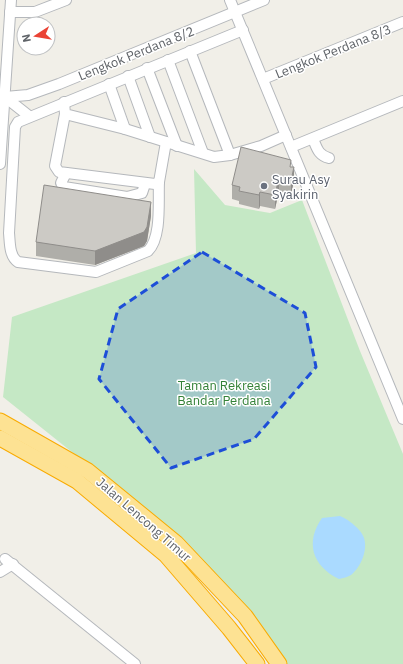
<svg xmlns="http://www.w3.org/2000/svg" width="403" height="664" viewBox="0 0 403 664" font-family="'IBM Plex Sans',sans-serif">
<style>
.green{fill:#c5e8c5}
.water{fill:#aadaff}
.lines{fill:none;stroke-linecap:round;stroke-linejoin:round}
.minor-casing{stroke:#b5b8bc;stroke-width:12}
.highway-casing{stroke:#f9ab00;stroke-width:17}
.minor{stroke:#fff;stroke-width:10}
.highway{stroke:#fde293;stroke-width:15}
.wall{fill:#afaea9}
.shaded-wall{fill:#8f8d8a}
.building{fill:#cccac5;stroke:#8f8d8a}
.marked{fill:#1d4ed8;fill-opacity:0.2;stroke:#1d4ed8;stroke-width:3;stroke-dasharray:8 5;stroke-linejoin:round}
.worship-dot{fill:#6b7280;stroke:#fff;stroke-width:1.5}
.labels{text-anchor:middle;stroke-width:3;stroke-linejoin:round;paint-order:stroke}
.street-label{font-size:13px;fill:#5f6368;stroke:#fff}
.worship-label{font-size:13px;fill:#5b616d;stroke:#fff;text-anchor:start}
.park-label{font-size:13px;fill:#348238;stroke:#fff}
</style>
<rect width="100%" height="100%" fill="#f1efe8"/>
<path class="green" d="M194 169 225 205 270 213 302 200 360 351 403 454V664H285L147 512 3 397 12 317 196 253Z"/>
<path class="water" d="M340 516C348 519 362 530 364 538 368 550 361 567 351 575 348 577 343 578 339 579 312 566 305 542 322 518Z"/>
<g class="lines">
<defs>
<g id="minor">
<path d="M230 0 403 419"/>
<path d="M10 12H35L66 0"/>
<path d="M190 51 230 155"/>
<path d="M168 60 203 153"/>
<path d="M147 68 177 146"/>
<path d="M128 76 150 137"/>
<path d="M263 79 403 22"/>
<path d="M109 84 125 129"/>
<path d="M5 97 28 95 59 84 264 0"/>
<path d="M5 97 29 116"/>
<path d="M64 102 65 114 125 129 214 157 230 155 261 146 286 135"/>
<path d="M65 114 55 166 59 172 155 184 159 182 166 142"/>
<path d="M313 139C317 148 318 155 329 158"/>
<path d="M291 147 403 101"/>
<path d="M0 164 11 0"/>
<path d="M66 173 61 183 64 187 127 197 142 193 145 184"/>
<path d="M159 182C158 201 162 237 148 251L96 272 18 262C9 256 10 242 9 233L15 127 18 122 243 30"/>
<path d="M5 559 135 664"/>
<path d="M0 572 13 564"/>
</g>
<g id="highway">
<path d="M0 421 88 471 176 543 245 616 279 664"/>
<path d="M0 438 77 481 166 555 229 628 257 664"/>
</g>
</defs>
<use href="#minor" class="minor-casing"/>
<use href="#highway" class="highway-casing"/>
<use href="#minor" class="minor"/>
<use href="#highway" class="highway"/>
</g>
<g class="wall">
<path d="M291 167 294 181 291 194 279 191 275 209 260 206 259 209 239 204V201L232 199V185Z"/>
<path d="M151 216 147 241 144 246 95 265 36 256V242Z"/>
</g>
<g class="shaded-wall">
<path d="M294 167V181L291 194V180Z"/>
<path d="M279 177V191L275 209V195Z"/>
<path d="M260 192V206L259 209V195Z"/>
<path d="M151 202V216L147 241 144 246 95 265V251Z"/>
</g>
<g class="building">
<path d="M241 147 291 160 290 167H294L291 180 279 177 275 195 260 192 259 195 239 191 240 187 232 185Z"/>
<path d="M44 185 151 202 147 227 144 232 95 251 36 242Z"/>
</g>
<path class="marked" d="M202 252 305 313 316 367 254 439 171 468 99 379 118 309Z"/>
<circle class="worship-dot" cx="264" cy="186" r="4"/>
<g class="labels">
<g class="street-label">
<text transform="translate(333 51) rotate(-22)" y="5">Lengkok Perdana 8/3</text>
<text transform="translate(136 53) rotate(-22)" y="5">Lengkok Perdana 8/2</text>
<text transform="translate(144 519) rotate(41)" y="5">Jalan Lencong Timur</text>
</g>
<g class="worship-label">
<text x="272" y="184">Surau Asy<tspan x="272" dy="15">Syakirin</tspan></text>
</g>
<g class="park-label">
<text x="224" y="390">Taman Rekreasi<tspan x="224" dy="15">Bandar Perdana</tspan></text>
</g>
</g>
<g transform="translate(36 36) rotate(258)"><circle r="19" fill="#ffffff" stroke="#bfc1c3"/>
<path d="M0-3L7 15L0 10L-7 15Z" fill="#ea4335"/>
<text y="-6" font-size="11" font-weight="bold" text-anchor="middle" fill="#5f6368">N</text>
</g>
</svg>
